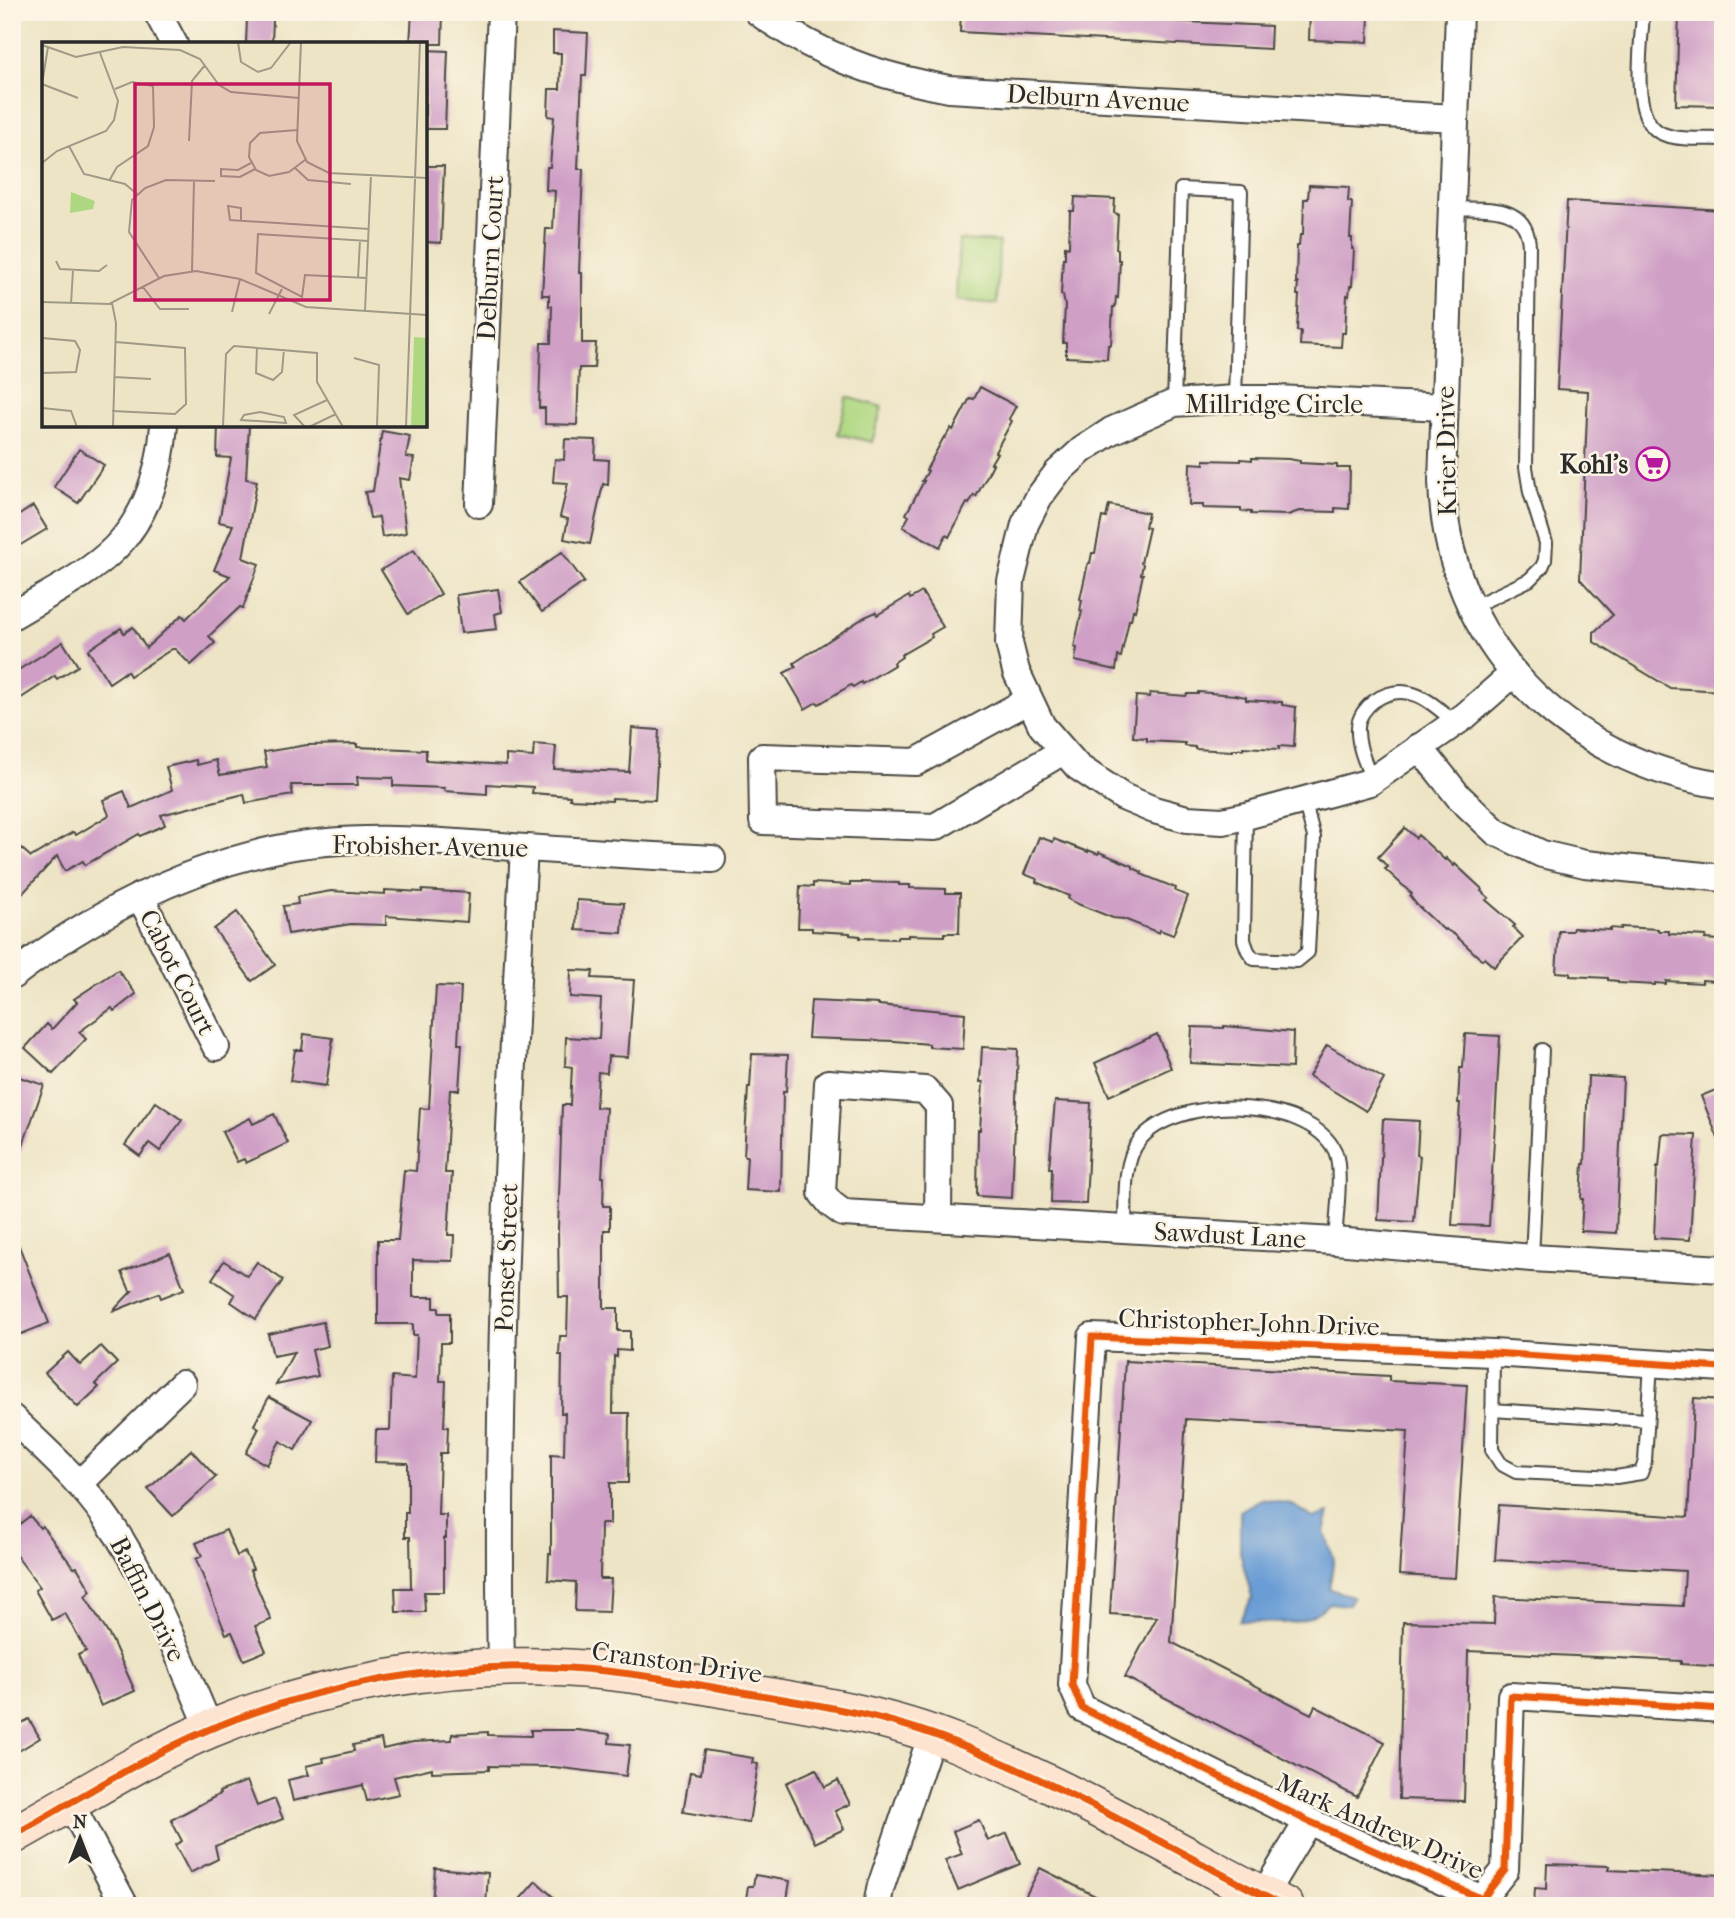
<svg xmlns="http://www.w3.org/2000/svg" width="1735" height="1918" viewBox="0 0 1735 1918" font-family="'IM FELL French Canon',serif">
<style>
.green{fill:#aed781;stroke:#6c8156;stroke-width:2}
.water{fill:#6a9dd5;stroke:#4a6480;stroke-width:2}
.building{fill:#cf9fc6}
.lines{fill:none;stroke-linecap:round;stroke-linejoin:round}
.lane-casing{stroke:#484742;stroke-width:16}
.street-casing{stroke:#484742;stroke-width:30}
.secondary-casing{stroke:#484742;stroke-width:40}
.lane{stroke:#fff;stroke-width:12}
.street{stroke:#fff;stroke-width:26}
.secondary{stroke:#fde4d1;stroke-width:37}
.cycleway-casing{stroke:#fcf5e5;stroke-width:11}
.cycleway{stroke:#e8590c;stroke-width:7}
.labels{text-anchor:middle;stroke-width:5;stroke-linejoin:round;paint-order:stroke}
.street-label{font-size:26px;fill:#2b2b2b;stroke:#fcf5e5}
.poi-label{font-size:26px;font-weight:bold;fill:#2b2b2b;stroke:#fcf5e5;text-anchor:end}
.inset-road{fill:none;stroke:#9f9a87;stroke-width:2}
.view{fill:#c2185b;fill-opacity:0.15;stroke:#c2185b;stroke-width:3.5}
.inset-edge{fill:none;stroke:#2b2b2b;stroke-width:3.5}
</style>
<rect width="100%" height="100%" fill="#fcf5e5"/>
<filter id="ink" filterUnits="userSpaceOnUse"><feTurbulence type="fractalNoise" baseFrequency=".0143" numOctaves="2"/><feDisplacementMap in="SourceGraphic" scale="14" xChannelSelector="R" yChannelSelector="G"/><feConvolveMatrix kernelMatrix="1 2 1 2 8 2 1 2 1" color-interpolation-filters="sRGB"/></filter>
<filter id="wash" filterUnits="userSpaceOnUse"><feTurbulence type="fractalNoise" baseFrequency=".00686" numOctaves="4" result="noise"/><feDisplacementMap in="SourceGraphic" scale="28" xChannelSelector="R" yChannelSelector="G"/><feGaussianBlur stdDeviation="1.57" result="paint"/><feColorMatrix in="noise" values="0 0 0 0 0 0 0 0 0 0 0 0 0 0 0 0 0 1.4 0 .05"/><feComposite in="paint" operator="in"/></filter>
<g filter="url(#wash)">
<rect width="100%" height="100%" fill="#ede4c5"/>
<g class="green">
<path d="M959 240 999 242 997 304 956 300Z"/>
<path d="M847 397 882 407 872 442 838 434Z"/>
</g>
<path class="water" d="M1261 1499 1291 1504 1313 1518 1329 1513 1324 1531 1334 1559 1329 1589 1353 1596 1348 1605 1329 1603C1299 1632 1277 1621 1239 1621L1252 1598 1240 1552V1511Z"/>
<g id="blocks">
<g class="building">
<path d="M412 12H443L442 44H410Z"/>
<path d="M961 12H1167L1166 21 1271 26 1270 49 960 32Z"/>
<path d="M1310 12H1369L1368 42 1309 40Z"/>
<path d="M1679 12H1723V106L1676 105Z"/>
<path d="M247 18 273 19 272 44H246Z"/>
<path d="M553 31 588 33 586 76H582L578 169H583L579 273H582V343H596L594 368H579L577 425 545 424V408H539L541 343H551L552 306H549V295H542L546 229H553L555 191 546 190 547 167H550L554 117 548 116 549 89H560L561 53H553Z"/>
<path d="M425 50 448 51 445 129H425Z"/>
<path d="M425 166H444L441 243 425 242Z"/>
<path d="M1309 185 1349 187 1348 202H1352L1350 238H1352V249H1354L1352 286H1350L1349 296 1347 295 1345 333H1342L1341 347 1300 345 1301 331H1297L1299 295H1297L1298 283H1296L1297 246H1299L1300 235H1303L1304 199H1308Z"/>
<path d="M1075 197 1115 199 1114 213 1118 214 1116 249 1118 250V260H1120L1118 298 1116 297 1115 307H1113L1111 345H1108L1107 359 1066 357V343H1063L1065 306 1063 295H1061L1063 258H1065V246L1069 247 1070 211H1074Z"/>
<path d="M1567 201 1723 210V691L1670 688 1594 642V632L1613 615 1580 579 1588 391 1557 389Z"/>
<path d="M980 387 1016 406 1009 419 1012 421 995 452 997 453 991 463 993 464 976 497 974 495 969 504 967 503 949 537 946 535 940 547 903 527 909 516 906 514 924 481H922L928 471 926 470 944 437 945 438 951 428 953 430 970 398 974 399Z"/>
<path d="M218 425H249L246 479 257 481 243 558 259 564 243 608 240 607 209 636 215 643 191 665 175 649H172L130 676 127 671 109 683 88 650 121 628 124 633 133 627 146 648 182 615 186 619 230 576 214 570 233 525 219 522 231 458 217 457Z"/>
<path d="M382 431 410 436 406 457 414 458 410 480 399 478 406 533 382 537 379 517 370 518 365 492 373 491Z"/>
<path d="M565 439 596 440 595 459 609 460 608 485 603 484 590 544 564 539 568 519 560 517 568 483 553 482 555 459 564 460Z"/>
<path d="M79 449 104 465 78 503 54 487Z"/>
<path d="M1252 458 1289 459 1300 461V463L1337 465V468H1350L1349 509 1335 508V512L1299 511 1288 515 1251 514V512L1241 511V509L1203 508V505H1189L1190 463 1204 464V460L1241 461V459L1252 460Z"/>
<path d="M1109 505 1148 513 1145 527 1149 528 1141 563 1143 564 1141 574H1143L1135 611 1133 610 1131 620H1129L1121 657 1118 656 1116 670 1075 661 1077 648 1074 647 1082 611H1080L1082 600 1080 599 1088 563H1090L1092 553H1095L1102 517 1106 518Z"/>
<path d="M33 506 47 529 12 550V520Z"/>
<path d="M414 550 441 594 408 614 381 570Z"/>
<path d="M562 552 584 582 542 612 520 582Z"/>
<path d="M498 589 502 612 495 614 497 629 461 633 456 595Z"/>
<path d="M922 592 943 627 931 634 932 637 901 655 902 657 893 663 894 665 862 684 861 682 853 687 851 685 819 704 817 702 805 709 784 673 796 667 794 663 865 617 876 612 877 615 909 596 910 599Z"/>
<path d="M63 642 78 666 57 679 55 676 12 704V674Z"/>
<path d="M1198 692 1235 695 1246 697V700L1282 702V705L1296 707 1294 747 1279 746V749L1243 747V749H1232V751L1195 749V747L1185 746V743L1147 741V738L1133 737 1136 696 1149 697 1150 693 1186 696 1187 694H1198Z"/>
<path d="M632 728 659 730 655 800 612 798V801L570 799V796L532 793 533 787 487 784V794L444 791 445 788 393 786V778L357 777 358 785H291L293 795 246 803 244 794 161 815 165 825 140 836 139 834 85 865 83 861 65 871 57 856 12 905V840L31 857 73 832 76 835 109 815 103 800 124 791 131 808 172 790 166 767 196 760 197 765 216 760 220 775 267 767 264 752 307 745 357 744V747L426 750V760L506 765V755L533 757 534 744 556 746 554 769 629 772Z"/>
<path d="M1405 828 1416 838 1418 835 1445 860 1446 858 1454 866 1455 864 1482 889 1481 891 1489 898 1486 900 1515 925 1513 927 1523 937 1494 967 1484 958 1482 960 1455 935 1445 929 1444 930 1417 905 1410 896 1412 894 1385 869 1388 867 1378 857Z"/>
<path d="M1039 837 1053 842 1054 839 1088 852V850L1098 854 1099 852 1133 866V868L1142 872 1141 874 1176 888 1175 891 1188 896 1173 935 1160 930 1159 933 1124 919 1113 918 1078 904 1068 899 1069 896 1036 882 1037 879 1024 874Z"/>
<path d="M862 882 899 883V885H910V888L946 889V893H960L959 933H944V936L908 935V937H897V939L860 938V936L850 935V933L812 931V928H798L800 886 813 887V883L850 885V883H862Z"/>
<path d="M385 890 422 892V890L469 893 467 922 386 916V925L351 924 288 934 283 906 298 904 297 897 331 891 385 894Z"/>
<path d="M577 900 624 903 622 933 576 930Z"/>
<path d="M237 912 275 965 252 981 214 929Z"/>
<path d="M1621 927 1658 929V931H1669V934L1706 936 1705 939 1719 940 1717 981 1702 980V983L1666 981V984L1655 983V985L1618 983V981L1608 980V978L1570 976V973L1556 972 1559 931H1572L1573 928 1610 930V928L1621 929Z"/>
<path d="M118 970 136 994 114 1011 112 1008 79 1032 86 1039 53 1074 25 1048 47 1024 52 1029 77 1002 74 999Z"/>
<path d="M571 970 593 971 592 978 634 980 628 1057 608 1056 607 1073 598 1072 596 1107 606 1108 602 1177H604L603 1206H610V1230H604V1308H618V1331H630V1351L617 1350V1357L614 1356 613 1413H629L628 1483H610V1524H601L600 1579H611L609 1612 575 1611 576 1582 548 1580 549 1554H551V1454L564 1455 565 1413H561L562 1355H559L560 1336H567L568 1297H559L558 1229 562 1105H570L572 1067 565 1066 566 1037 599 1039 601 999 570 997Z"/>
<path d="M436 986 461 987 458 1044H462L459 1090H450L445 1173H452L448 1235H454L453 1261 413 1260V1297H434V1308H439V1313H450V1343H441L440 1381H446L444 1427H448L447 1453H440L438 1515H446V1538H444V1592H424L425 1612H396L395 1588H411L410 1537H405V1513H408V1463L375 1462 376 1430H390L392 1377 415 1379 417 1335H413V1324H378V1240H398L404 1170 416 1171 420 1108 429 1109Z"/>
<path d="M811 1001 879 1004V1005L965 1013 963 1049 929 1047V1044L895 1041 808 1038Z"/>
<path d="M1224 1026 1293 1032 1292 1068 1190 1063 1192 1027 1224 1028Z"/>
<path d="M304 1034 333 1038 326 1086 290 1081 295 1050H302Z"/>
<path d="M1157 1034 1171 1068 1109 1096 1095 1063Z"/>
<path d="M1465 1034 1500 1036 1489 1226 1452 1225 1460 1103H1458L1460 1068H1463Z"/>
<path d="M1327 1045 1384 1079 1366 1111 1309 1076Z"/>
<path d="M982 1047 1018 1049 1012 1198 977 1196 978 1130H980L983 1082H980Z"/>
<path d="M752 1054 788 1055 786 1092H783L781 1192 745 1190 747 1156H744L748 1087H750Z"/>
<path d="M16 1076 44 1085 15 1168H12V1089Z"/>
<path d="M1588 1076 1623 1078 1616 1233 1581 1231 1583 1199H1581L1583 1164H1585Z"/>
<path d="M1723 1087V1148H1722L1701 1096Z"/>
<path d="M1055 1101 1091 1103 1086 1204 1051 1203 1052 1168H1049Z"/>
<path d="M156 1102 182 1120 160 1151 149 1143 140 1156 125 1145Z"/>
<path d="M274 1114 288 1143 246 1163 244 1159 237 1162 222 1132 250 1118 253 1124Z"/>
<path d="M1383 1119 1419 1121 1417 1155 1420 1156 1414 1222 1378 1220Z"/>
<path d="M1662 1134 1696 1135 1690 1240 1654 1238 1657 1167 1659 1168Z"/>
<path d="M14 1233 49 1323 19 1335 12 1317Z"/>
<path d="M170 1253 184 1289 161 1298 159 1293 112 1312 132 1291H130L122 1272Z"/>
<path d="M224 1261 247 1276 257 1262 283 1280 256 1319 231 1302 235 1295 212 1279Z"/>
<path d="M323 1322 328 1346 312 1350 318 1376 276 1385 294 1352 273 1356 268 1334Z"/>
<path d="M101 1346 117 1363 95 1384 99 1387 78 1407 45 1373 68 1352 80 1365Z"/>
<path d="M1125 1361 1389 1376V1381L1467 1385 1455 1578 1399 1575 1408 1431 1186 1419 1171 1642 1311 1714 1315 1706 1385 1742 1357 1797 1125 1677 1157 1617 1110 1614Z"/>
<path d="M269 1397 312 1420 295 1450 280 1441 267 1465 246 1453 259 1428 254 1425Z"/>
<path d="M1694 1398 1723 1400V1667L1681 1664V1661L1468 1651 1464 1801 1399 1799 1403 1622 1494 1624 1495 1597 1683 1606 1685 1571 1495 1560 1499 1505 1688 1517Z"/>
<path d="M191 1450 216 1477 173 1516 148 1489Z"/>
<path d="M30 1516 40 1528 42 1526 74 1568 77 1567 91 1591 85 1596 112 1640 135 1691 101 1706 78 1655 86 1651 65 1613 52 1620 35 1590 40 1587 12 1550V1530Z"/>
<path d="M226 1530 237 1556 245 1552 253 1569 250 1570 271 1620 255 1626 266 1651 244 1660 232 1632 226 1634 196 1559 202 1556 196 1543Z"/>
<path d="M29 1719 40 1738 12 1755V1728Z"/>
<path d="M531 1730H577L610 1734 609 1743 630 1745 626 1776 554 1767 489 1766V1770L432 1772V1768L394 1777 399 1794 367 1801 363 1785 293 1801 288 1780 309 1775 306 1766 324 1762 323 1758 354 1751 353 1745 381 1739 383 1749 413 1742 452 1740V1734L488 1732V1735L531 1736Z"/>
<path d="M704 1750 753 1758 752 1763 758 1764 749 1823 683 1812 690 1772 701 1774Z"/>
<path d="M816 1769 825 1787 838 1780 850 1804 835 1811 844 1829 815 1843 786 1783Z"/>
<path d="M247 1781 257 1806 275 1799 283 1819 215 1846 218 1859 190 1873 175 1845 182 1841 171 1820 220 1794 219 1792Z"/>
<path d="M979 1820 988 1841 1007 1833 1020 1864 958 1890 945 1860 962 1854 953 1831Z"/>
<path d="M1547 1864 1609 1866 1608 1870 1723 1875V1906H1534L1535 1888 1546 1889Z"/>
<path d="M435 1868 488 1873 486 1906H453L432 1903Z"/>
<path d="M1040 1868 1115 1906H1042L1025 1897Z"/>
<path d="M755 1875 790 1881 786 1906H745L748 1886H753Z"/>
<path d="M536 1881 563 1906H514Z"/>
</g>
</g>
</g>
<g filter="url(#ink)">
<use href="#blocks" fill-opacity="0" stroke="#484742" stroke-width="2"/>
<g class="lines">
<defs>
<g id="lane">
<path d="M1643 12C1642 43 1628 120 1663 134 1680 141 1705 138 1723 139"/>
<path d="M1452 208C1485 210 1528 202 1529 247L1526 467 1530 492 1546 543 1545 560 1542 567 1529 580 1472 607"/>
<path d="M1174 403 1181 189 1241 192 1235 399"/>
<path d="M1372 780C1366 764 1357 746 1358 728 1358 717 1366 707 1374 701 1406 679 1431 701 1455 723"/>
<path d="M1246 816 1244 940 1248 951 1254 959 1297 961 1308 952 1314 837 1304 800"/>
<path d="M1125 1230C1126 1203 1122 1163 1139 1141 1175 1094 1308 1096 1335 1151 1343 1169 1336 1220 1335 1241"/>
<path d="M1532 1258 1542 1050"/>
<path d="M1493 1353 1492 1450 1501 1464 1516 1472 1616 1477 1641 1473 1645 1461 1651 1363"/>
<path d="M1492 1410 1647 1420"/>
</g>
<g id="street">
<path d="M157 12 174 44"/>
<path d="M758 12C768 20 779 26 790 33 842 64 890 78 949 89L1455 118"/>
<path d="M1459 12 1442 481C1446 644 1566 762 1723 785"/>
<path d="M1444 407 1277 399H1235L1174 403 1111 431 1082 450 1057 473 1039 497 1025 524 1011 581 1009 643 1016 671 1042 726 1078 767 1123 797 1154 810 1187 819 1223 821 1246 816 1370 782 1465 716 1514 673"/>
<path d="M479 504 501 12"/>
<path d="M12 616C46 595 87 576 115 548 147 516 161 469 164 425"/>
<path d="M1029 700 916 762 762 757 763 821 935 827 1063 751"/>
<path d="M1419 747 1459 797 1496 832 1542 854 1585 864 1723 878"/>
<path d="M140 896 216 1047"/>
<path d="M12 976C88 917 178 871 273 850 355 832 443 842 527 848 588 852 650 856 712 859"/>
<path d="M938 1217 939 1106 925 1090 828 1083 822 1193 831 1204 843 1213 1335 1241 1532 1258 1723 1269"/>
<path d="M1723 1368 1493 1353 1092 1337 1072 1685 1082 1708 1308 1821 1482 1899 1505 1870 1511 1696 1723 1709"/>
<path d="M12 1418C45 1450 81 1481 107 1519 152 1583 179 1658 210 1729"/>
<path d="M79 1484 182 1384"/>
<path d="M501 1668C496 1394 509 1121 524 848"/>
<path d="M70 1803 125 1906"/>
<path d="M877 1906 880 1889 932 1734"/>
<path d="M1257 1906 1308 1821"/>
</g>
<path id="secondary" d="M12 1836C77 1800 141 1758 210 1729 322 1683 447 1661 569 1668 621 1671 673 1680 724 1689 802 1702 882 1713 956 1743 1025 1770 1092 1805 1158 1840 1200 1862 1242 1886 1285 1906"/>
</defs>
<use href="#lane" class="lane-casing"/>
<use href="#street" class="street-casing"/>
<use href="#secondary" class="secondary-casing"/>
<use href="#lane" class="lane"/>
<use href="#street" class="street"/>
<use href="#secondary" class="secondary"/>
<defs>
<g id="cycleway">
<path d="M1723 1368 1493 1353 1092 1337 1072 1685 1082 1708 1308 1821 1482 1899 1505 1870 1511 1696 1723 1709"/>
<path d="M12 1836C77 1800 141 1758 210 1729 322 1683 447 1661 569 1668 621 1671 673 1680 724 1689 802 1702 882 1713 956 1743 1025 1770 1092 1805 1158 1840 1200 1862 1242 1886 1285 1906"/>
</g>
</defs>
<use href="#cycleway" class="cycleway-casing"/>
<use href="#cycleway" class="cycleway"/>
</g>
</g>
<defs>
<symbol id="supermarket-ring" viewBox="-11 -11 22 22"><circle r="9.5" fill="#fcf5e5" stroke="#b5179e" stroke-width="1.5"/><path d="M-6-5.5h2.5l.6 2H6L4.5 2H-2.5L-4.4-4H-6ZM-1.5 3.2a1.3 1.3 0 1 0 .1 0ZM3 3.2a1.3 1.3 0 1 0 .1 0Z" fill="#b5179e"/></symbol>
</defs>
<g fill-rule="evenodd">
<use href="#supermarket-ring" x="1634" y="445" width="38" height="38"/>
</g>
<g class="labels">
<g class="street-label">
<text transform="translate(1098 98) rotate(3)" y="9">Delburn Avenue</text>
<text transform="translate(490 258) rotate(-87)" y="9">Delburn Court</text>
<text x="1274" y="413">Millridge Circle</text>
<text transform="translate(1446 451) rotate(-91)" y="9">Krier Drive</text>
<text transform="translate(430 846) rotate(1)" y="9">Frobisher Avenue</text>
<text transform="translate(178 972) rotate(63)" y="9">Cabot Court</text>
<text transform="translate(1230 1235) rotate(3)" y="9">Sawdust Lane</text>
<text transform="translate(506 1258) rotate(-88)" y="9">Ponset Street</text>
<text transform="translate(1249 1322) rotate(2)" y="9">Christopher John Drive</text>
<text transform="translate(148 1599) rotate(63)" y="9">Baffin Drive</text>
<text transform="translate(677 1662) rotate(8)" y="9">Cranston Drive</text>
<text transform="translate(1380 1826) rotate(24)" y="9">Mark Andrew Drive</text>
</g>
<g class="poi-label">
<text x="1628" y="473">Kohl's</text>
</g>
</g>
<g transform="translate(42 42)">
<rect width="385" height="385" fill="#ede4c5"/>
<path d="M29 150 53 159 51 167 28 171ZM372 295 385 296V385H369Z" fill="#aed781"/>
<path class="inset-road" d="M196 0 199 20 216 30 229 26 249 0M259 0 255 99 265 120 287 131 385 136M0 3 34 15 81 5 138 8 158 17 177 43 189 50 257 56M0 42 36 56M0 42 6 5M255 88 218 91 208 101 207 115 214 128 227 134 247 130 263 118M147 99 150 39 163 23M27 104 42 132 83 142 95 152M0 121 15 109 64 89 72 78 76 59 58 11M209 121 196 128 179 127V134L198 135 213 127M253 126 266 138 309 142M67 139 75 125 106 104 112 85 111 44 90 40 73 47M199 179V166L186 164 188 178 327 187M14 219 18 227 57 229 65 223M150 229 152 138M117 236 87 190 90 158 103 146 124 138 173 139M316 236 318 198M325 236 263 233 260 255 214 231 216 192 326 199M101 245 118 267H147M0 260 67 262 122 234 154 229 198 237 264 265 385 273M70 261 74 281 71 385M29 262 31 228M323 269 329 133M190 270 198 237M227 272 240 247M0 296 33 299 38 308 34 330 0 331M215 305 214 331 231 338 240 330 242 307M312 316 337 323 335 384M72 335 109 337M0 366 29 369 35 385M70 369 133 372 144 362 143 306 74 300M218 370 242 375 244 381 199 378 202 373ZM181 385 184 312 192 304 275 311V340L301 385M263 385 252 373 285 358M267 385 294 372M318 385H349M364 385 378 0"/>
<path class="view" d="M93 42H288V258H93Z"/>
<rect width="385" height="385" class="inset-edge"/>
</g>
<rect width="1735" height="1918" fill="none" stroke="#fcf5e5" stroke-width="42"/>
<g transform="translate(80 1838)" stroke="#fcf5e5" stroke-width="5" paint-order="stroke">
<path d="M0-5L12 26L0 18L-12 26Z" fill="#2b2b2b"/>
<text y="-10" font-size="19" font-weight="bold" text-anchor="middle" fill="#2b2b2b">N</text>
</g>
</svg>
